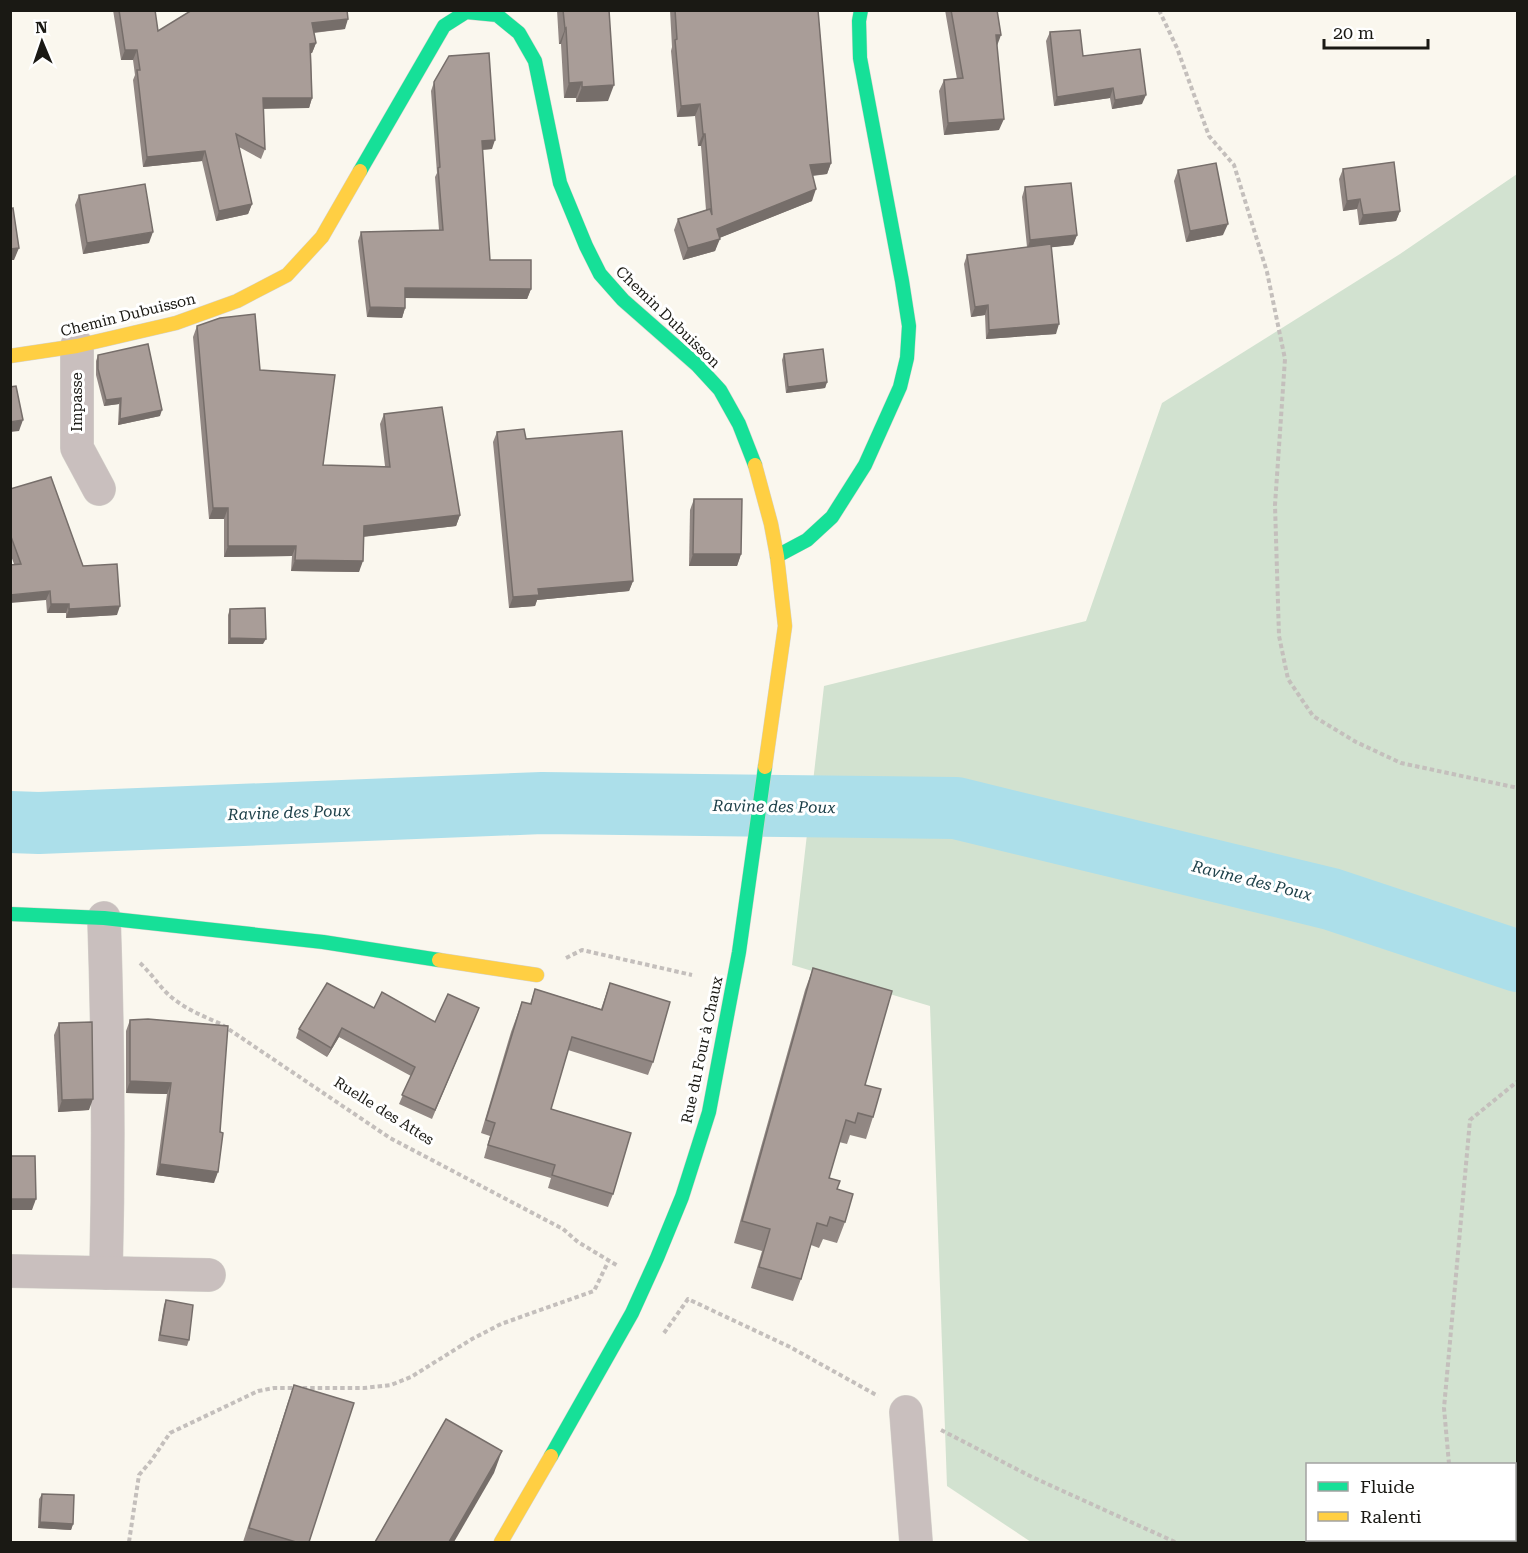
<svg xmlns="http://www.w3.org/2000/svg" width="1528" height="1553" viewBox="0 0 1528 1553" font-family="'Roboto Serif',serif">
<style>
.green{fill:#d2e2d0;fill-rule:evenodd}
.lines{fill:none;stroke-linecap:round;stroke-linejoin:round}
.river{stroke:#acdfea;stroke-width:62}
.street-casing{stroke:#d5d3cc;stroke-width:34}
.fast-casing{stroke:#d5d3cc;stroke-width:15}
.slow-casing{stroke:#d5d3cc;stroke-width:15}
.path{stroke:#c4bfbc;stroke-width:4;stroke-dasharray:4.5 3;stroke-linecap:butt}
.street{stroke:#c9bfbe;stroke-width:33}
.fast{stroke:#16e098;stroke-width:14}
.slow{stroke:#ffcf43;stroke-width:14}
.wall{fill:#918783}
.shaded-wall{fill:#766e6a}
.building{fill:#a99d98;stroke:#766e6a;stroke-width:1.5}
.labels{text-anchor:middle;stroke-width:6;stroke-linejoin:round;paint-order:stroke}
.street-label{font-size:15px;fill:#1a1914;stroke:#fff}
.water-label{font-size:16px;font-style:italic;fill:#1e414a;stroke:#fff}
</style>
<rect width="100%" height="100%" fill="#faf7ee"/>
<path class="green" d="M1517 174V1542H1031L947 1486 930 1006 792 965 824 686 1086 621 1162 403 1400 254ZM1308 1464H1514V1540H1308Z"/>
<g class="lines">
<path class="river" d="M10 822 39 823 542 803 956 808 1331 899 1518 961"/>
<defs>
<g id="street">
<path d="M77 346V448L99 489"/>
<path d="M104 918C108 1036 109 1155 106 1273"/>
<path d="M10 1271 209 1275"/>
<path d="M906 1412 916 1542"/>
</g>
<g id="fast">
<path d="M360 171 444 26 466 12 497 15 519 33 535 61 560 183 586 246 600 274 623 300 697 365 720 390 739 424 755 465"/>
<path d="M777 556 807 540 832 517 865 465 900 387 907 358 909 326 902 281 860 58 859 21 861 10"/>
<path d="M10 914 104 918 323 942 439 960"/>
<path d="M551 1456 632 1313 657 1258 682 1197 709 1112 739 952 765 767"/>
</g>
<g id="slow">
<path d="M10 356 77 346 176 323 237 301 287 275 322 237 360 171"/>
<path d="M755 465 771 524 777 556 785 626 765 767"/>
<path d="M439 960 537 975"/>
<path d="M501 1542 551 1456"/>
</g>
</defs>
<use href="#street" class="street-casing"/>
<use href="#fast" class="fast-casing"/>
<use href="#slow" class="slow-casing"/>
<g class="path">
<path d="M1159 10 1177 48 1209 136 1234 165 1267 272 1285 359 1275 505 1279 636 1288 679 1313 716 1356 742 1401 763 1518 788"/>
<path d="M566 958 582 950 692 975"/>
<path d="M140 963C151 973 159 986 170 996 185 1009 203 1016 221 1024L390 1138 563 1229 578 1242 618 1266"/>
<path d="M664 1333 688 1299 790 1347 878 1396"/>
<path d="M941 1430 1032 1477 1175 1542"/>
<path d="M1449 1464 1444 1408 1470 1120 1518 1081"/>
<path d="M1454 1540V1542"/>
<path d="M129 1542 139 1475 151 1461 170 1433 258 1391 274 1388H364L391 1385 411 1377 472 1339 501 1324 594 1291 608 1262"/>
</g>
<use href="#street" class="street"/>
<use href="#fast" class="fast"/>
<use href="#slow" class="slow"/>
</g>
<g class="wall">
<path d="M113 10H155L158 31 345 29 314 33 316 43 312 53H311L312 98 309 108H263L265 149 261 159 239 147 252 204 248 214 216 221 202 161 143 167 133 80 135 75 133 60H121Z"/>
<path d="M557 10H609L608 101 576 102V98H564L561 44H559Z"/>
<path d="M670 10H818L831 163 827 174 813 176 812 201 719 238 715 251 683 260 674 230 678 219 706 210 701 146H698L695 116 677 117 671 51 672 47Z"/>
<path d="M945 10H997V46L999 130 944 135 939 91 944 80 957 79Z"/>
<path d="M1050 32 1083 56 1142 104 1112 109 1110 98 1054 106 1046 41Z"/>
<path d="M434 82 492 149 482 150 490 260 531 289 527 299 405 298V308L402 318 367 317 358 241 361 232 439 230 435 177 437 173 431 91Z"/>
<path d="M1343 169 1400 211 1396 221 1359 225 1357 209 1343 211 1339 179Z"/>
<path d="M1178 170 1223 235 1186 242 1174 181Z"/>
<path d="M1025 187 1077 235 1073 245 1051 247 1056 334 986 339 985 315 971 317 964 264 967 255 1027 247 1022 197Z"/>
<path d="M79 195 149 243 83 254 75 205Z"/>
<path d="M197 326 260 370 323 465 385 466 380 424 384 414 460 515 456 526 363 537 359 572 291 571 292 556 224 557V519H209L193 337Z"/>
<path d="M784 354 827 382 825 388 786 393 782 360Z"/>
<path d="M98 355 160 416 118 425 119 404 104 406 96 375V361Z"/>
<path d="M497 432 526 439 633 581 629 591 537 600 535 606 509 608 493 442Z"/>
<path d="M10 489 83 566 117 615 66 618V613H47L46 600 14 564 10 553Z"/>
<path d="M694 499 741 554 737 566H689L690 510Z"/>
<path d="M230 609 263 644H228V615Z"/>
<path d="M813 968 865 1085 873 1117 866 1139 850 1135 847 1144 839 1142 829 1178 837 1189 845 1222 837 1243 823 1239 819 1248 811 1245 801 1279 793 1301 751 1288 762 1251 734 1243 805 990Z"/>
<path d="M610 983 653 1062 648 1075 568 1050 551 1109 613 1194 608 1207 548 1188 551 1178 484 1158 490 1136 481 1133 511 1032 522 1002 530 1004 535 989 601 1009Z"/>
<path d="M374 1008 435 1022 475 1017 432 1119 399 1104 411 1076 339 1037 327 1057 296 1038 299 1029Z"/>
<path d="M148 1019 214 1183 156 1175 167 1094 126 1093V1031L130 1020Z"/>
<path d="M59 1023 89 1110 58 1112 54 1035Z"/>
<path d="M166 1300 189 1340 187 1346 158 1341 164 1305Z"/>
<path d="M294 1385 309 1542H243L288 1402Z"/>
<path d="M42 1494 73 1524 71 1530 38 1528 39 1499Z"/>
</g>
<g class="shaded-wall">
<path d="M348 19 345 29 309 33 312 23Z"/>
<path d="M566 28 561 44H559L565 29Z"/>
<path d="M996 35H1001L997 46Z"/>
<path d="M316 43 312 53 307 54 310 44Z"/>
<path d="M125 50H137L133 60H121Z"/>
<path d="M582 82 576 98H564L569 83Z"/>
<path d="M614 85 608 101 576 102 582 87Z"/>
<path d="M1113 88 1110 98 1054 106 1057 97Z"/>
<path d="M1146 95 1142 104 1112 109 1115 100Z"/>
<path d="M263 98H312L309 108 260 109Z"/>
<path d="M700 104 695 116 677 117 681 106Z"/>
<path d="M1004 119 999 130 944 135 948 123Z"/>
<path d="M703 134H705L701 146H698Z"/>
<path d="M495 140 492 149 478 150 482 141Z"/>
<path d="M205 151 202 161 143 167 147 157Z"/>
<path d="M831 163 827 174 806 176 810 165Z"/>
<path d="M816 189 812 201 712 241 717 229Z"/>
<path d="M1360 199 1357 209 1343 211 1347 201Z"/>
<path d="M252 204 248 214 216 221 219 211Z"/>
<path d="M1400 211 1396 221 1359 225 1363 215Z"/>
<path d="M1228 224 1223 235 1186 242 1190 231Z"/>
<path d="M153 232 149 243 83 254 87 243Z"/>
<path d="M1077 235 1073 245 1027 250 1030 240Z"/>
<path d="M720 239 715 251 683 260 688 248Z"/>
<path d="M19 248 14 260H10V249Z"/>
<path d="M405 288 531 289 527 299 402 298Z"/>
<path d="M988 305 985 315 971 317 975 307Z"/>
<path d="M370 307 405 308 402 318 367 317Z"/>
<path d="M1059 324 1056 334 986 339 989 330Z"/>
<path d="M827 382 825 388 786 393 788 387Z"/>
<path d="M121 398 119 404 104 406 106 400Z"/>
<path d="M162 410 160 416 118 425 120 419Z"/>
<path d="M23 420 19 431 10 432V422Z"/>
<path d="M213 508H228L224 519H209Z"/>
<path d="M460 515 456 526 360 537 364 526Z"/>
<path d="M228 546H296L292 556 224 557Z"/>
<path d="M693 554H741L737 566H689Z"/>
<path d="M295 560 363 561 359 572 291 571Z"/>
<path d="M633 581 629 591 537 600 535 606 509 608 513 597 538 589Z"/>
<path d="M50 591 46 600 10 603V595Z"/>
<path d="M51 604H69L66 613H47Z"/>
<path d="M120 606 117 615 66 618 69 609Z"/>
<path d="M230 638 266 639 263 644H228Z"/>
<path d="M342 1028 339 1037 327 1057 331 1048Z"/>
<path d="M130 1081 171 1083 167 1094 126 1093Z"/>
<path d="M93 1099 89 1110 58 1112 62 1100Z"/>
<path d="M160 1164 218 1172 214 1183 156 1175Z"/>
<path d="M10 1199H36L32 1210H10Z"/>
<path d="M502 1451 494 1473 454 1542H449Z"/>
<path d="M40 1522 73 1524 71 1530 38 1528Z"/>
</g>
<g class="building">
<path d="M119 10H155L158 31 192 10H347L348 19 312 23 316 43 310 44 312 98H263L265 149 236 134 252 204 219 211 205 151 147 157 137 70H140L137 50H125Z"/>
<path d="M563 10H609L614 85 582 87V82L569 83 566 28 565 29Z"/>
<path d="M675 10H818L831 163 810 165 816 189 717 229 720 239 688 248 678 219 710 209 712 215 705 134H703L700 104 681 106 675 40 677 39Z"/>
<path d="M951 10H997L1001 35H996L1004 119 948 123 944 80 963 78Z"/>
<path d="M1080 30 1083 56 1140 49 1146 95 1115 100 1113 88 1057 97 1050 32Z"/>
<path d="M489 53 495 140 482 141 490 260H531V289L405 288V308L370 307 361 232 443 230 438 168 440 167 434 82 449 56Z"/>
<path d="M1394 162 1400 211 1363 215 1360 199 1347 201 1343 169Z"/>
<path d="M1216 163 1228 224 1190 231 1178 170Z"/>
<path d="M1071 183 1077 235 1030 240 1025 187Z"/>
<path d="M145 184 153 232 87 243 79 195Z"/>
<path d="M13 208 19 248 10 249V209Z"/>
<path d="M1051 244 1059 324 989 330 988 305 975 307 967 255Z"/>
<path d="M255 314 260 370 335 375 323 465 390 467 384 414 442 407 460 515 364 526 363 561 295 560 296 546H228V508H213L197 326 220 318Z"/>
<path d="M148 344 162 410 120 419 121 398 106 400 98 369V355Z"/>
<path d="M823 349 827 382 788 387 784 354Z"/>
<path d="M16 386 23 420 10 422V387Z"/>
<path d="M524 429 526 439 622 431 633 581 538 589 539 595 513 597 497 432Z"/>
<path d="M51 477 83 566 117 564 120 606 69 609V604H51L50 591 10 595V565L21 564 10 534V489Z"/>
<path d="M694 499H742L741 554H693Z"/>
<path d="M265 608 266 639 230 638V609Z"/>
<path d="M813 968 892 991 865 1085 881 1089 873 1117 858 1113 855 1123 846 1120 829 1178 840 1181 837 1189 853 1194 845 1222 830 1217 827 1226 817 1223 801 1279 759 1267 770 1229 742 1221Z"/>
<path d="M327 983 374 1008 382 992 435 1022 448 994 479 1008 435 1110 402 1095 415 1067 342 1028 331 1048 299 1029Z"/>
<path d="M610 983 670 1002 653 1062 572 1037 551 1109 631 1133 613 1194 552 1175 555 1165 488 1145 495 1123 486 1120 522 1002 531 1004 535 989 602 1010Z"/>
<path d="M148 1019 228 1026 220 1132 223 1133 218 1172 160 1164 171 1083 130 1081V1020Z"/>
<path d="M92 1022 93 1099 62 1100 59 1023Z"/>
<path d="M10 1156H35L36 1199H10Z"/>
<path d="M166 1300 193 1305 189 1340 160 1335Z"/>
<path d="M294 1385 354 1403 309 1542H296L249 1528Z"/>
<path d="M446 1419 502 1451 449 1542H375Z"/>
<path d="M42 1494 74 1495 73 1524 40 1522Z"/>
</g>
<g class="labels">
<g class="street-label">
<text transform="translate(128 315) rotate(-14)" y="5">Chemin Dubuisson</text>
<text transform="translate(668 317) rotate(44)" y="5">Chemin Dubuisson</text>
<text transform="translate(77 402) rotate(-90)" y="5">Impasse</text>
<text transform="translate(702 1050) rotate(-78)" y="5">Rue du Four à Chaux</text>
<text transform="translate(384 1111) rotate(32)" y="5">Ruelle des Attes</text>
</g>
<g class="water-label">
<text transform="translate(774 806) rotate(1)" y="6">Ravine des Poux</text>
<text transform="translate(289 812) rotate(-2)" y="6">Ravine des Poux</text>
<text transform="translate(1252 880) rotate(14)" y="6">Ravine des Poux</text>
</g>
</g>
<rect width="1528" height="1553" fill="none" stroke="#1a1914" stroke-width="24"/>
<rect x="1306" y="1463" width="210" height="78" fill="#ffffff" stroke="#a3a3a1" stroke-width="1.5"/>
<rect x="1318" y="1482" width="30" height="9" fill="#16e098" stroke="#a3a3a1" stroke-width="1.5"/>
<text x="1360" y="1493" font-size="18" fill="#1a1914">Fluide</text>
<rect x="1318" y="1512" width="30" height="9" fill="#ffcf43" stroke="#a3a3a1" stroke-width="1.5"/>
<text x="1360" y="1523" font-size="18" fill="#1a1914">Ralenti</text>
<g transform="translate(42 42) rotate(358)" stroke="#ffffff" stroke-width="4.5" paint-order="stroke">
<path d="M0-4.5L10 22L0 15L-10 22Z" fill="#1a1914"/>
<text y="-9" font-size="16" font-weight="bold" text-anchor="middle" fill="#1a1914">N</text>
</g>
<path d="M1324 39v9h104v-9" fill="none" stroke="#1a1914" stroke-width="3"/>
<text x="1333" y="39" font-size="18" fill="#1a1914" stroke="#ffffff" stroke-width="4.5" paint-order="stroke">20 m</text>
</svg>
